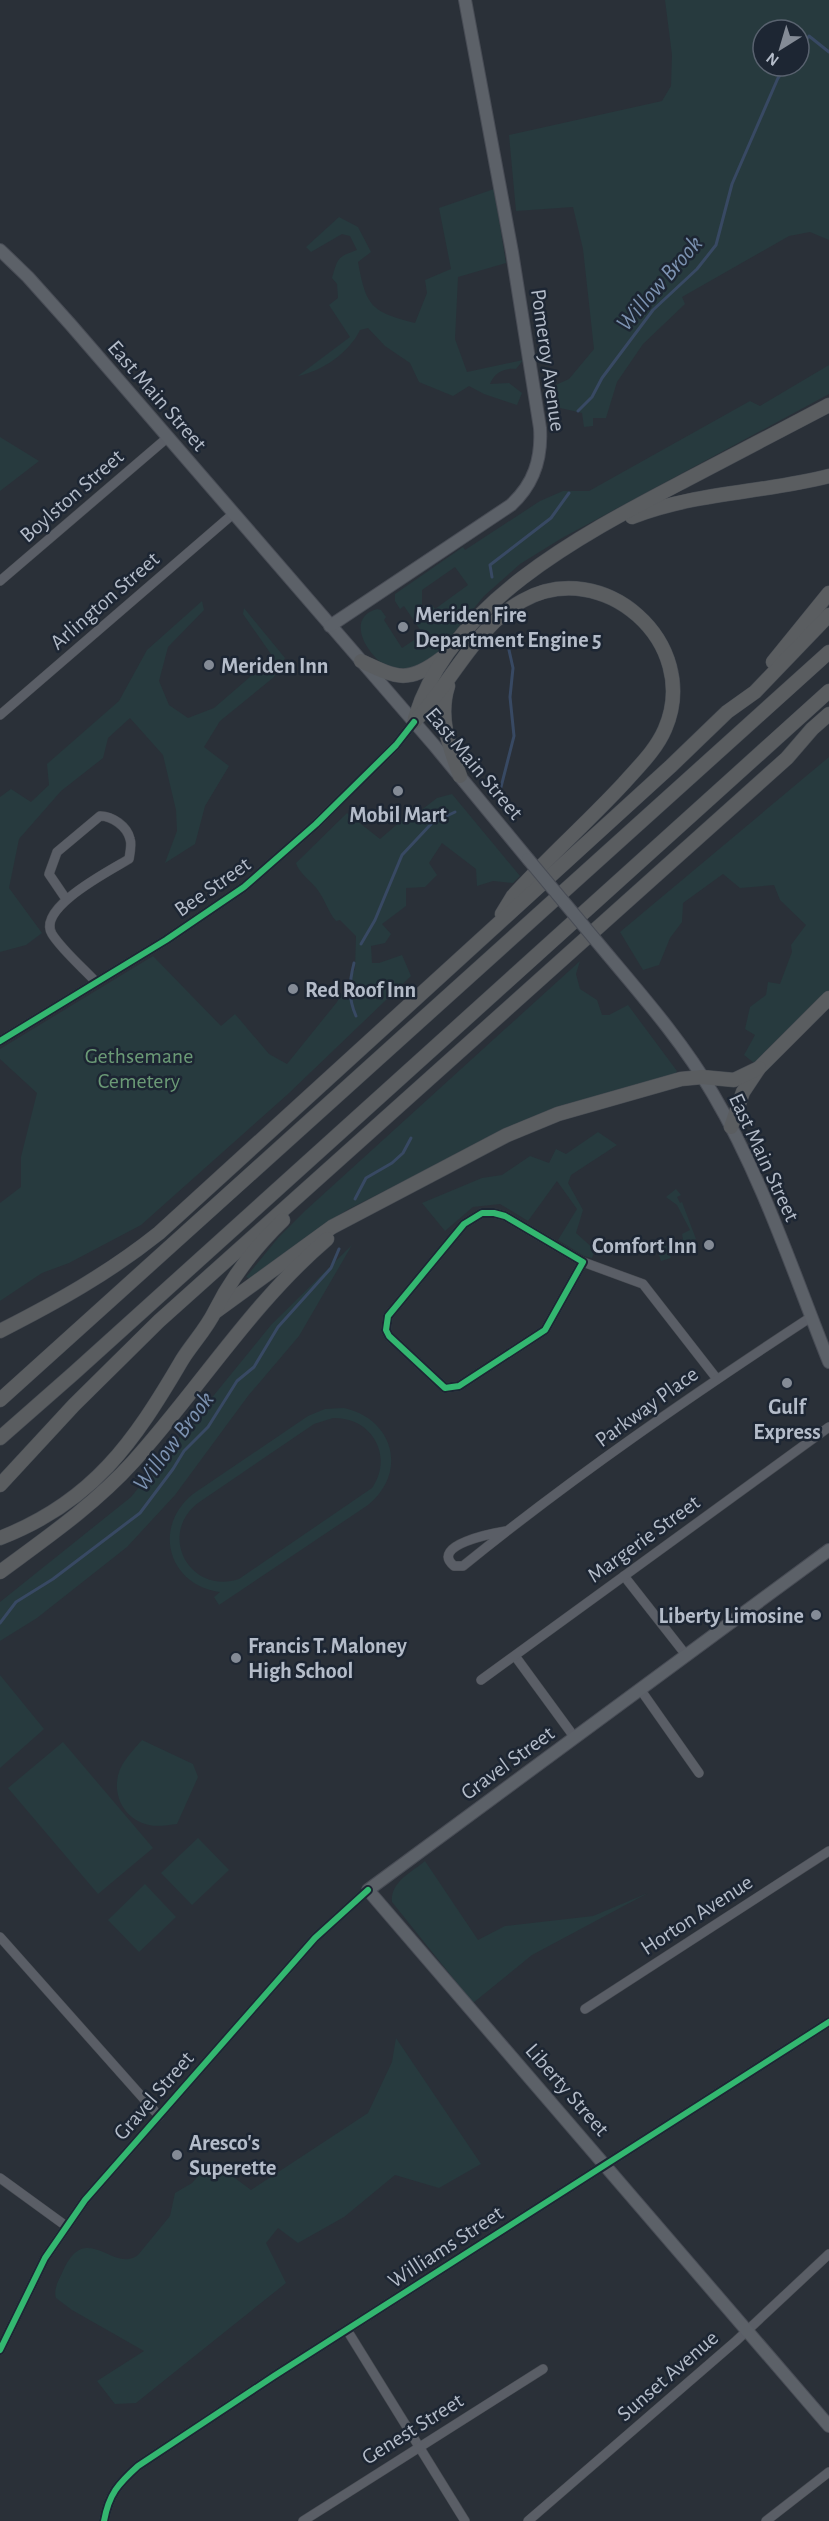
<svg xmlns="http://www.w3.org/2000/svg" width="829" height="2521" viewBox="0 0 829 2521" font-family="'Alegreya Sans',sans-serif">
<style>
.green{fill:#273a3e;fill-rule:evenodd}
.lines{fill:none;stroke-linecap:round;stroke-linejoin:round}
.stream{stroke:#384963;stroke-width:3}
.minor-casing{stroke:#484c53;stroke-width:10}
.major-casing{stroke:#484c55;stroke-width:14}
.highway-casing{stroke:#474c53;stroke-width:15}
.minor{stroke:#5a5e66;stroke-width:9}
.major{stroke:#5c6168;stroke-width:12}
.highway{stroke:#5a5d60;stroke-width:14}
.major-bridge-casing{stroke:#484c55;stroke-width:14;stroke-linecap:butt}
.major-bridge{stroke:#5c6168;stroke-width:12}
.cycleway-casing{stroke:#1d2633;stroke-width:10}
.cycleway{stroke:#33b770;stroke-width:6}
.poi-dot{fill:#848b96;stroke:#1d2633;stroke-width:2}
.labels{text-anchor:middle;stroke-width:5;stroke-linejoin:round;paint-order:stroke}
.street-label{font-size:22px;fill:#b4bcc9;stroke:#1d2633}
.poi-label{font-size:22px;font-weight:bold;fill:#b4bcc9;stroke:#1d2633;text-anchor:start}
.park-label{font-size:22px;fill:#6b9a76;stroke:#1d2633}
.water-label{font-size:24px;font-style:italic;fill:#7c92b1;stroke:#1d2633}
</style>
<rect width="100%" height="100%" fill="#2a3038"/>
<g class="green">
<path d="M665 0H829V240L810 232 789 236 682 297 685 304 643 344 617 382 606 418H593V426L584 427 582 413 556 407 549 388 569 379 594 349 583 249 573 207 516 211 509 135 662 101 671 86 672 55ZM763 30H799V66H763Z"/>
<path d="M494 189 506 263 458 277 455 339 467 372 523 360 516 369C504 368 495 372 490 384L509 383 522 393 517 405 484 394 469 386 453 396 419 382 410 363 385 346 368 328 360 330C349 353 322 371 298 376L350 337 329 305 338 298 337 284 332 278C338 258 337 257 357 250L350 236 342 234 311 252 306 247 339 217 358 227 371 252 358 262C366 306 371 312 415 323L427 293 425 280 451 269 439 208Z"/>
<path d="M829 365V394L562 538 520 564 484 596 435 656 411 672C404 671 394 670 388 667 368 657 344 618 377 609L381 610 386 617 384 620 402 648 423 634 404 606 400 609 395 601V594L463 547 465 550 540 501 563 491H589L750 401 760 406ZM455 567 468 585 435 609 432 605 422 606V590Z"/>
<path d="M0 437 39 461 0 491Z"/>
<path d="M202 601 204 610 168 647 159 681 169 705 188 718 214 708 273 657 243 614 244 608 285 658 274 677 220 721 204 747 229 766 205 806 195 844 165 863 177 831 176 810 163 755 130 718 108 738 103 758 61 791 19 839 9 888 42 933 26 945 0 952V797L11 789 31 802 49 785 47 764 119 701 147 650Z"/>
<path d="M829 757V990L754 1063 744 1055 755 1035 745 1029 750 1007 766 995 768 982 780 984 792 952 791 945 806 925 780 900 774 885 740 888 723 874 683 903 682 922 670 938 659 965 643 970 620 932Z"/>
<path d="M452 794 520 876 513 883 493 881 477 886 476 869 442 843 429 863 437 875 425 887 406 888V906L382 924 391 934 385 943 371 946 372 963H379L402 955 411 976 288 1094 141 1225 69 1263 42 1273 0 1301V1203L21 1187V1157L37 1093 0 1059V1049L153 956 221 1026 235 1014 269 1054 287 1064 337 1002 355 969 356 936 340 920 336 921C328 912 325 899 317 889 311 881 298 872 296 863L347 813 380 839 401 821 415 815 437 798Z"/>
<path d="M580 961 576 974 580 989 597 1000 602 1015H609L628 1005 677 1071 675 1074 579 1101 499 1133 347 1210 316 1230 250 1279 246 1277 278 1238 306 1210Z"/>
<path d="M598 1132 617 1145 571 1175 568 1183 583 1210 576 1233 595 1250 592 1258 584 1256 558 1240 577 1209 557 1181 528 1221 500 1204 473 1207 445 1231 422 1203 482 1178 502 1175 530 1156 549 1163 556 1149 566 1154Z"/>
<path d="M676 1189 681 1195 677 1197 680 1203 682 1202 696 1239 687 1243 689 1247 670 1255 671 1258 661 1261 657 1249 683 1239 682 1234 690 1230 677 1205 666 1197Z"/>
<path d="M352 1245 299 1336 248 1396 175 1495 127 1547 37 1618 0 1641V1602L131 1497 271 1325Z"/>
<path d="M344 1408C394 1419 408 1473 368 1505L219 1605 214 1597 220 1592C168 1585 152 1527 193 1494L308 1416 325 1409ZM333 1418C372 1417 394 1456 372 1488L239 1579C190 1595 157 1535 198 1503L314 1424Z"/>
<path d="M0 1675 44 1729 0 1768Z"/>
<path d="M142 1740 193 1764 198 1777 177 1824C168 1825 158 1827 149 1825 120 1819 108 1786 124 1762 129 1754 136 1747 142 1740Z"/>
<path d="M63 1742 153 1848 98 1894 8 1788Z"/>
<path d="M198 1838 229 1870 192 1905 161 1873Z"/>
<path d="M425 1861 478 1940 505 1926 593 1916 648 1893 532 1955 473 2003 392 1902C390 1882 412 1872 425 1861Z"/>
<path d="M145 1884 176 1917 139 1952 108 1920Z"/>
<path d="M396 2038 481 2164 439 2188 395 2175 344 2217 298 2243 278 2228 266 2243 286 2283 136 2403 115 2404 97 2381 144 2351 72 2310 56 2298C53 2290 59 2279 63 2271 86 2219 113 2274 138 2255L170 2216 175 2193 192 2183 212 2161 251 2190 368 2113 392 2062Z"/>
</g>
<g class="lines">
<g class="stream">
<path d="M799 50 809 36 829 52"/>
<path d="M578 411 592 397 602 378 653 310 697 269 716 245 732 184 778 78 787 66"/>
<path d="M492 577 490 565 551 518 569 493"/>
<path d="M500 791 514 736 510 697 513 668 507 641"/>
<path d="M361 944 375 920 402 855 432 823 455 812"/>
<path d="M354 963C349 983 348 998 356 1016"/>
<path d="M355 1199 366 1178 392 1163 403 1153 411 1138"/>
<path d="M0 1623 16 1602 53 1579 140 1513 173 1469 184 1451 208 1427 237 1381 254 1367 278 1327 331 1268 339 1249"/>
</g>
<defs>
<g id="minor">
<path d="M0 581 167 438"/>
<path d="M0 715 233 514"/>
<path d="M66 899 49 874 57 852 100 816C112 816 127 826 130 839 132 844 130 853 129 859 111 870 36 908 52 934 62 950 83 968 96 982"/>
<path d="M0 1041 166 940 244 887 316 824 396 745 414 722"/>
<path d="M482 1213H494L505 1216 583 1262 545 1330 459 1386 445 1388 389 1336 386 1330 388 1316 464 1224Z"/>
<path d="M583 1262 643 1284 717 1379"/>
<path d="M506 1531C494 1533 429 1545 454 1566H463C574 1476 692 1395 811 1317"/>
<path d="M624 1576 686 1655"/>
<path d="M515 1656 575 1738"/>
<path d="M481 1680 829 1427"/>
<path d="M640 1689 699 1773"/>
<path d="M0 1937 159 2116"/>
<path d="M585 2009 829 1851"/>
<path d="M0 2178 66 2226"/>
<path d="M347 2330 465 2521"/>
<path d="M0 2350 45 2258 85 2200 315 1938 368 1890"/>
<path d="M104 2521C109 2494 118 2484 138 2466L274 2376 829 2022"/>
<path d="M303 2521 543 2369"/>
<path d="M528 2521 736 2341 829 2254"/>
<path d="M766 2521 829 2472"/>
</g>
<g id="major">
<path d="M0 250 28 277 71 325 434 745 528 859"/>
<path d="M330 626 511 505C534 484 542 459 540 428L512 252 465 0"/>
<path d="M608 955C645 999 684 1044 713 1094 762 1177 793 1272 829 1362"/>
<path d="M829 1550 368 1890 829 2426"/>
</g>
<g id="highway">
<path d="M632 517C696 492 763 493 829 476"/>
<path d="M361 661C397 678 408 684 442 658"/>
<path d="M773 662 829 593"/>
<path d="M448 686C438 717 449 746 460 776"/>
<path d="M415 718C450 602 585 533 684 481 732 456 781 430 829 405"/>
<path d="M414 722C451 684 474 628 522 601 603 555 702 643 665 729 656 750 639 766 624 783 588 822 548 857 513 896L502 914"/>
<path d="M731 1127 743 1092 759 1068 829 998"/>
<path d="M215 1312 332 1227 507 1135 558 1114 681 1079 702 1077 734 1080 759 1068"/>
<path d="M0 1331C57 1302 109 1273 159 1233L671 766 727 712 755 692 829 615"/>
<path d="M0 1400 829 652"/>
<path d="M0 1438 74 1373 829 691"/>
<path d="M0 1485 74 1405 159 1321 787 758 812 729 829 714"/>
<path d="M0 1538C93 1502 134 1442 182 1360 192 1344 207 1328 215 1311 232 1277 256 1246 283 1220"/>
<path d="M0 1572C46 1538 94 1505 133 1462 199 1389 251 1304 327 1239"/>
</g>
</defs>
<use href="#minor" class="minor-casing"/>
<use href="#major" class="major-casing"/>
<use href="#highway" class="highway-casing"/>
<use href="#minor" class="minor"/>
<use href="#major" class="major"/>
<use href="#highway" class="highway"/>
<defs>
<path id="major-bridge" d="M528 859 608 955"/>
</defs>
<use href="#major-bridge" class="major-bridge-casing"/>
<use href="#major-bridge" class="major-bridge"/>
<defs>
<g id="cycleway">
<path d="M0 1041 166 940 244 887 316 824 396 745 414 722"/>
<path d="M482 1213H494L505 1216 583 1262 545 1330 459 1386 445 1388 389 1336 386 1330 388 1316 464 1224Z"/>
<path d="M0 2350 45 2258 85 2200 315 1938 368 1890"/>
<path d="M104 2521C109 2494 118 2484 138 2466L274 2376 829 2022"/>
</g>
</defs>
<use href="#cycleway" class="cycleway-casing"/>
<use href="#cycleway" class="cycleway"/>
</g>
<g class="poi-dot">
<circle cx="403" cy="627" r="6"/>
<circle cx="209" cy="665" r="6"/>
<circle cx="398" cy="791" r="6"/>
<circle cx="293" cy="989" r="6"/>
<circle cx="709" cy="1245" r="6"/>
<circle cx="787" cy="1383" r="6"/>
<circle cx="816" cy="1615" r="6"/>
<circle cx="236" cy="1658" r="6"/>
<circle cx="177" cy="2155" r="6"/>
</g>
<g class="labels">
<g class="street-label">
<text transform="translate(549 360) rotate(82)" y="8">Pomeroy Avenue</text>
<text transform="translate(158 395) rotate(49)" y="8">East Main Street</text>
<text transform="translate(71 495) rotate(-41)" y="8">Boylston Street</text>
<text transform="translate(104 600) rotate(-41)" y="8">Arlington Street</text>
<text transform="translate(475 763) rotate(50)" y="8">East Main Street</text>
<text transform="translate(212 886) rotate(-35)" y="8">Bee Street</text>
<text transform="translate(765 1157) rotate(65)" y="8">East Main Street</text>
<text transform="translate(646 1406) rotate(-36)" y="8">Parkway Place</text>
<text transform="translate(643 1538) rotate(-36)" y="8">Margerie Street</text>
<text transform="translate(507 1762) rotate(-36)" y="8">Gravel Street</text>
<text transform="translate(696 1914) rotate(-33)" y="8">Horton Avenue</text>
<text transform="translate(568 2089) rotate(49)" y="8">Liberty Street</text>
<text transform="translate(153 2095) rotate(-49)" y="8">Gravel Street</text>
<text transform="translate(445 2246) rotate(-33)" y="8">Williams Street</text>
<text transform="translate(667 2375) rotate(-41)" y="8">Sunset Avenue</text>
<text transform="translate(412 2428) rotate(-32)" y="8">Genest Street</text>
</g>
<g class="poi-label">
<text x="415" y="622">Meriden Fire<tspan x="415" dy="25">Department Engine 5</tspan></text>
<text x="221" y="673">Meriden Inn</text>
<text x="398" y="822" text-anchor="middle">Mobil Mart</text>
<text x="305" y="997">Red Roof Inn</text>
<text x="697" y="1253" text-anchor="end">Comfort Inn</text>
<text x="787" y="1414" text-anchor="middle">Gulf<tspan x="787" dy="25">Express</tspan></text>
<text x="804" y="1623" text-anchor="end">Liberty Limosine</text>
<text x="248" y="1653">Francis T. Maloney<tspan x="248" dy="25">High School</tspan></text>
<text x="189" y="2150">Aresco's<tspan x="189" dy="25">Superette</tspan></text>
</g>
<g class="park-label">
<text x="139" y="1063">Gethsemane<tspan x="139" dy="25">Cemetery</tspan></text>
</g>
<g class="water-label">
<text transform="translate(659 283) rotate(-49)" y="8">Willow Brook</text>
<text transform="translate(173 1441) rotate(-53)" y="8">Willow Brook</text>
</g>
</g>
<g transform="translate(781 48) rotate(217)"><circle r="28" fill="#1d2633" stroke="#59626f" stroke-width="1.5"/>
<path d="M0-4.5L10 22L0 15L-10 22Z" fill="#848b96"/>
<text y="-9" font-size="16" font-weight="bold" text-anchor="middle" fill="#b4bcc9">N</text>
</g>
</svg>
